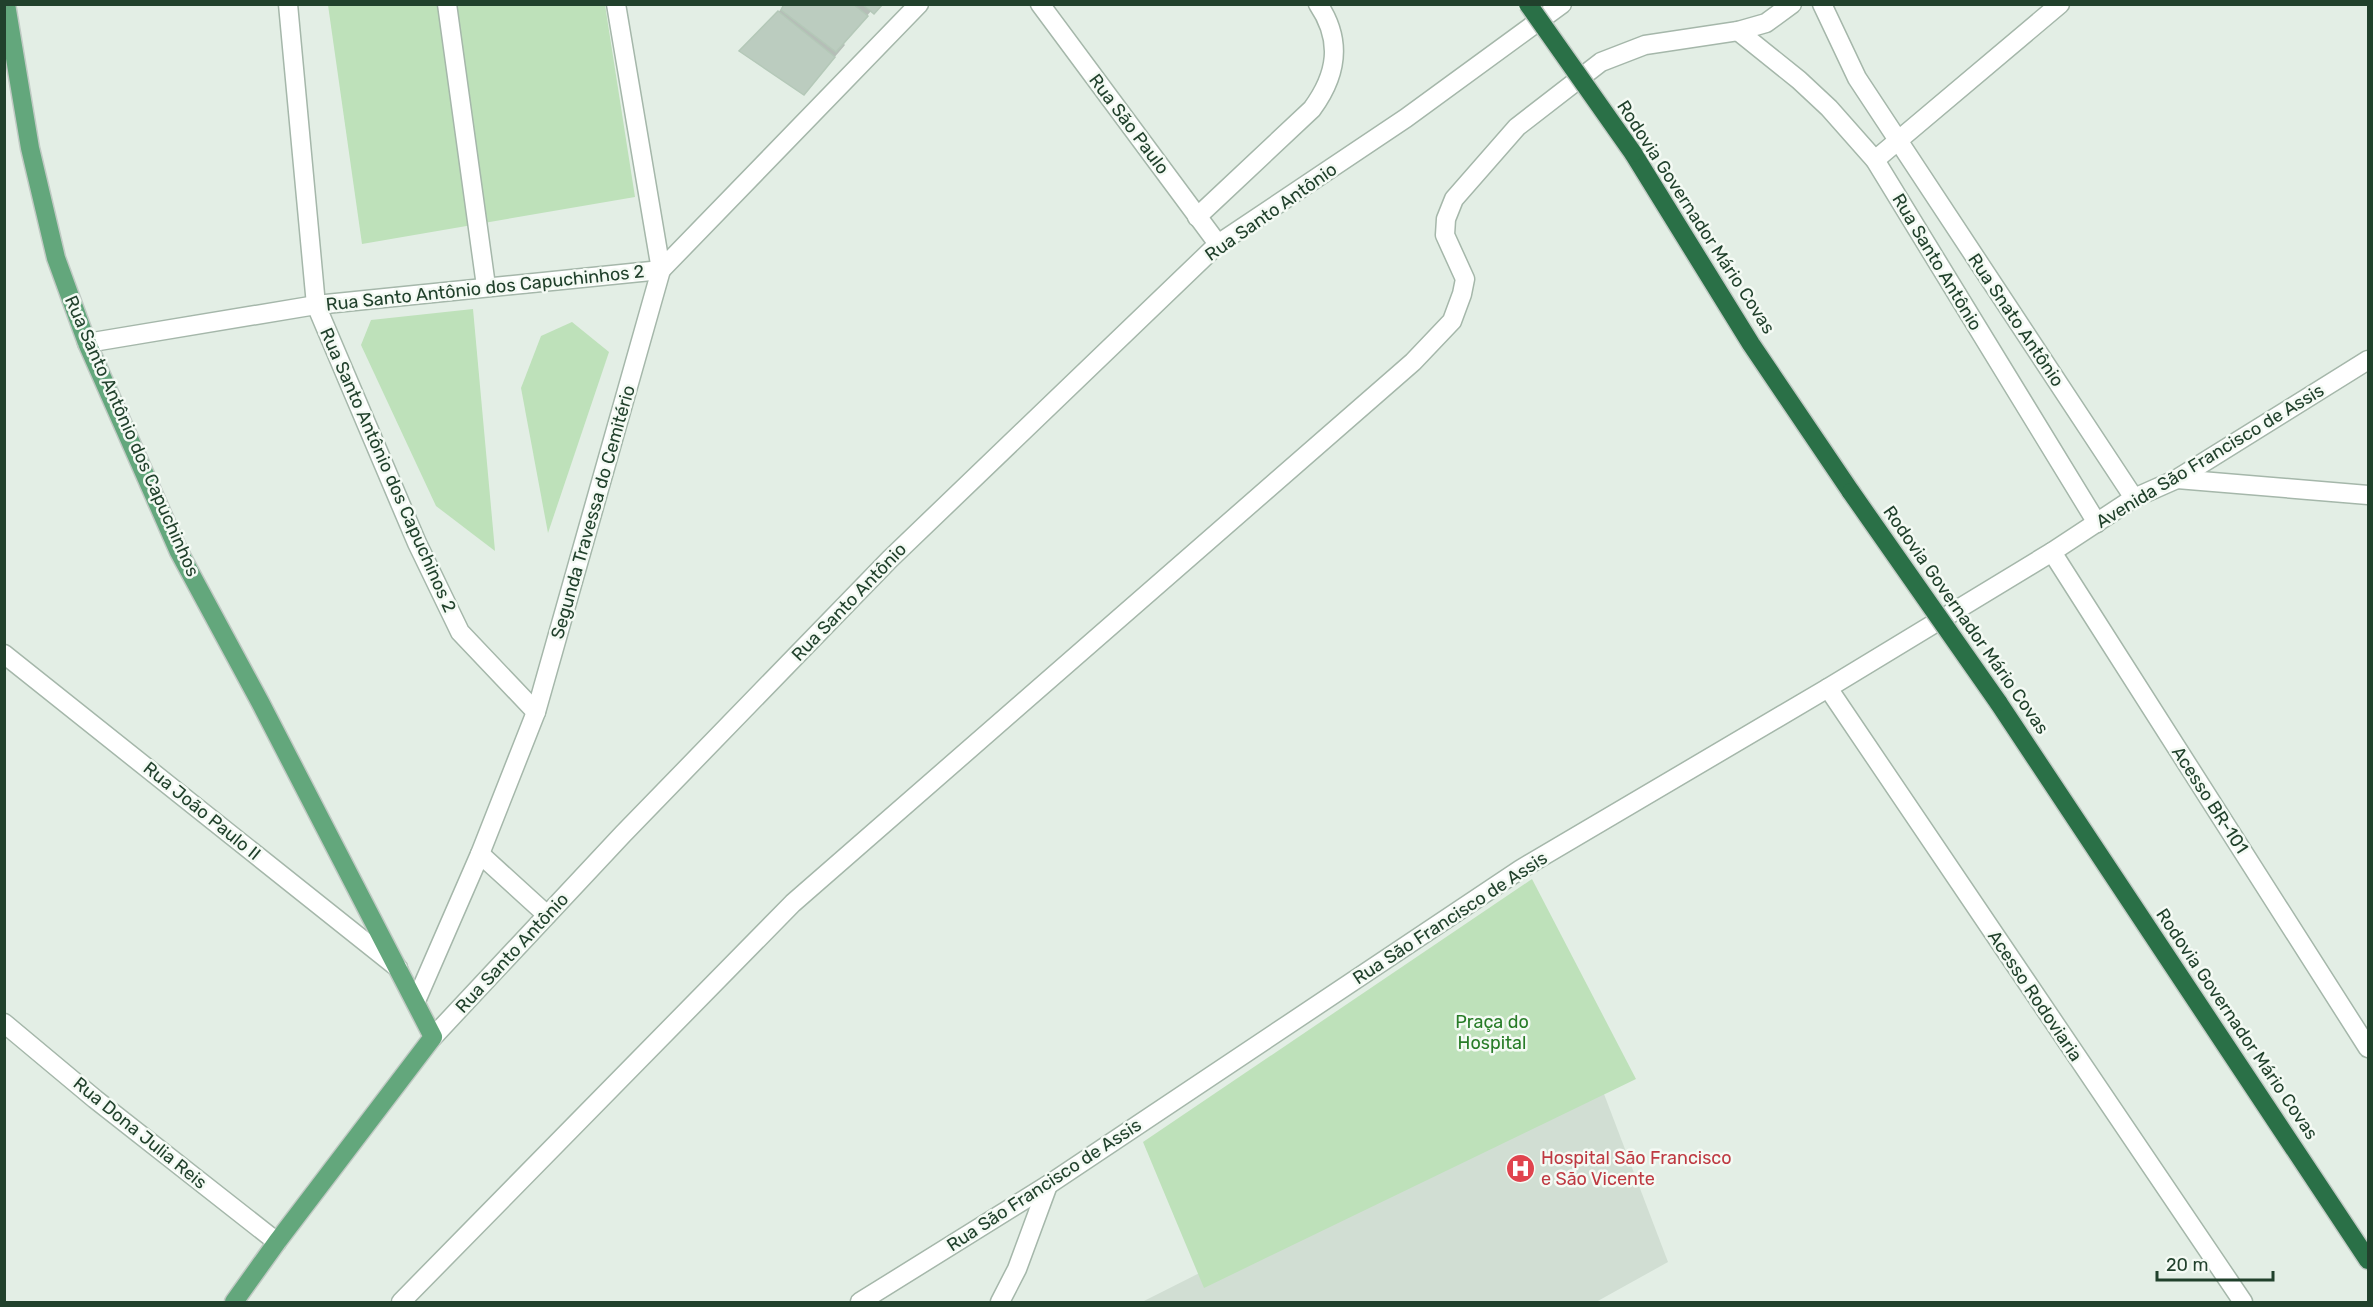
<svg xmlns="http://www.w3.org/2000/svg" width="2373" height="1307" viewBox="0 0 2373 1307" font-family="Rubik,sans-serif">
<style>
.built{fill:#d1ded3}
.green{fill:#bee1ba}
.shadow{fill:#0003}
.building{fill:#bbccbf;stroke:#b4c8b8;stroke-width:1.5}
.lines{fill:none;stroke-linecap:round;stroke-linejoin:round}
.minor-casing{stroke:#a5b7aa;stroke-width:21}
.major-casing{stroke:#c1cac4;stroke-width:21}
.highway-casing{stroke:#c1cac4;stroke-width:21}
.minor{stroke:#fff;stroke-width:18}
.major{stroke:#63a77c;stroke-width:18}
.highway{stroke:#2a7047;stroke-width:18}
.highway-bridge-casing{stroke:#c1cac4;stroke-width:21;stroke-linecap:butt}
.highway-bridge{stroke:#2a7047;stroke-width:18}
.labels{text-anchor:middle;stroke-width:5;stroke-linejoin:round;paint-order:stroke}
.street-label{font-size:18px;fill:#21412c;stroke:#f4faf4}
.park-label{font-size:18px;fill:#277c27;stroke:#f4faf4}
.health-label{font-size:18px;fill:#be3a42;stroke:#f4faf4;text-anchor:start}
</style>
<rect width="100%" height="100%" fill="#e3eee5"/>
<path class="built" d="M1596 1073 1668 1262 1596 1302H1142Z"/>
<g class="green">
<path d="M328 5H605L635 197 362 244Z"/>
<path d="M473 309 495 551 436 506 361 345 371 320Z"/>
<path d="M572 322 609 352 548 533 521 388 541 336Z"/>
<path d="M1532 879 1636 1079 1204 1288 1143 1142Z"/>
</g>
<path class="shadow" d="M786 4H881L872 10 843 43 845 45 804 93 741 51Z"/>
<g class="building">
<path d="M784 4H853L868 16 836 52 781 10Z"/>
<path d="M862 4H883L874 14Z"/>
<path d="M778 11 835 57 804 95 739 51Z"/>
</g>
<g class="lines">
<defs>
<g id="minor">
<path d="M288 4 316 305 417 543 460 632 536 712"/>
<path d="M447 4 486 286"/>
<path d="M1040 4 1218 244"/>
<path d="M1822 4 1857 78 2134 498"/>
<path d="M1738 31 1799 80 1829 108 1875 160 2097 523"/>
<path d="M1875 160 2060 4"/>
<path d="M1197 217 1312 109C1337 75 1343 41 1318 4"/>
<path d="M87 343 316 305 661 270 919 4"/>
<path d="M2177 479 2368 495"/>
<path d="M2052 552 2368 1048"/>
<path d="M4 654 398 968"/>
<path d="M1828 688 2243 1302"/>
<path d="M480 854 547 915"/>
<path d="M416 1001 480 854 536 712 661 270 616 4"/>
<path d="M4 1023 95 1099 277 1242"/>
<path d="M433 1037 623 834 890 559 1218 244 1406 118 1562 4"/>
<path d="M401 1302 793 903 1413 362 1452 321 1462 294 1465 279 1445 235 1446 219 1454 199 1517 127 1601 62 1645 45 1738 31 1766 23 1792 4"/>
<path d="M860 1302 1048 1185 1521 869 1828 688 2052 552 2134 498 2177 479 2368 360"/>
<path d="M1000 1302 1017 1269 1048 1185"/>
</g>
<path id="major" d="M6 4 30 148 56 258 87 343 179 552 260 702 433 1037 277 1242 234 1302"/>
<g id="highway">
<path d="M1633 153 1751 344 1851 492"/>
<path d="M1998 702 2368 1260"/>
</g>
</defs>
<use href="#minor" class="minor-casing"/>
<use href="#major" class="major-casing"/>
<use href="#highway" class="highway-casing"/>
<use href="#minor" class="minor"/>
<use href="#major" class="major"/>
<use href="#highway" class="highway"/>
<defs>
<g id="highway-bridge">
<path d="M1528 4 1633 153"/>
<path d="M1851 492 1998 702"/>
</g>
</defs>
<use href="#highway-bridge" class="highway-bridge-casing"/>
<use href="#highway-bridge" class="highway-bridge"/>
</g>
<defs>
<symbol id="hospital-disc" viewBox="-11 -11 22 22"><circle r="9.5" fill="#e0444e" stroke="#f4faf4"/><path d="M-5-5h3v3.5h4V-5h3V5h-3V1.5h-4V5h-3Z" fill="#fff"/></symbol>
</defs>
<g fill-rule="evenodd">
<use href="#hospital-disc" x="1504" y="1152" width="33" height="33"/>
</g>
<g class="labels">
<g class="street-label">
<text transform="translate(1129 124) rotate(53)" y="6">Rua São Paulo</text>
<text transform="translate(1271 212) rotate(-35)" y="6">Rua Santo Antônio</text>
<text transform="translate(1696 217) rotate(57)" y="6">Rodovia Governador Mário Covas</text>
<text transform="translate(1937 262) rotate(59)" y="6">Rua Santo Antônio</text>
<text transform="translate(485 288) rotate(-6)" y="6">Rua Santo Antônio dos Capuchinhos 2</text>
<text transform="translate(2016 320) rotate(56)" y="6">Rua Snato Antônio</text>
<text transform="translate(132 436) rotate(66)" y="6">Rua Santo Antônio dos Capuchinhos</text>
<text transform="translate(2210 456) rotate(-31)" y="6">Avenida São Francisco de Assis</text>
<text transform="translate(388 470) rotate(66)" y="6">Rua Santo Antônio dos Capuchinos 2</text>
<text transform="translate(593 512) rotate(-74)" y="6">Segunda Travessa do Cemitério</text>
<text transform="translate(849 602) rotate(-46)" y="6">Rua Santo Antônio</text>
<text transform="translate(1966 620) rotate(55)" y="6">Rodovia Governador Mário Covas</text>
<text transform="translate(2210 800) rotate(57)" y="6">Acesso BR-101</text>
<text transform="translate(202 811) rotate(39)" y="6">Rua João Paulo II</text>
<text transform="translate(1450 918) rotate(-33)" y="6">Rua São Francisco de Assis</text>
<text transform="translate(512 953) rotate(-47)" y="6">Rua Santo Antônio</text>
<text transform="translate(2035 996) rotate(56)" y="6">Acesso Rodoviaria</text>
<text transform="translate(2237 1024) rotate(56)" y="6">Rodovia Governador Mário Covas</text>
<text transform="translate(140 1133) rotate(39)" y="6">Rua Dona Julia Reis</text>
<text transform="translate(1044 1185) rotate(-33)" y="6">Rua São Francisco de Assis</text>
</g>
<g class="park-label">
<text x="1492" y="1028">Praça do<tspan x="1492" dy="21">Hospital</tspan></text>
</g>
<g class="health-label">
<text x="1541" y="1164">Hospital São Francisco<tspan x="1541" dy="21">e São Vicente</tspan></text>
</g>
</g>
<rect width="2373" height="1307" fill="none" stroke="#21412c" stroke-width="12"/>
<path d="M2157 1271v9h116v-9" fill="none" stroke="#21412c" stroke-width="3"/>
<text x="2166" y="1271" font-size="18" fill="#21412c" stroke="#f4faf4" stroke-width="4.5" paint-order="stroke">20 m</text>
</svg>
